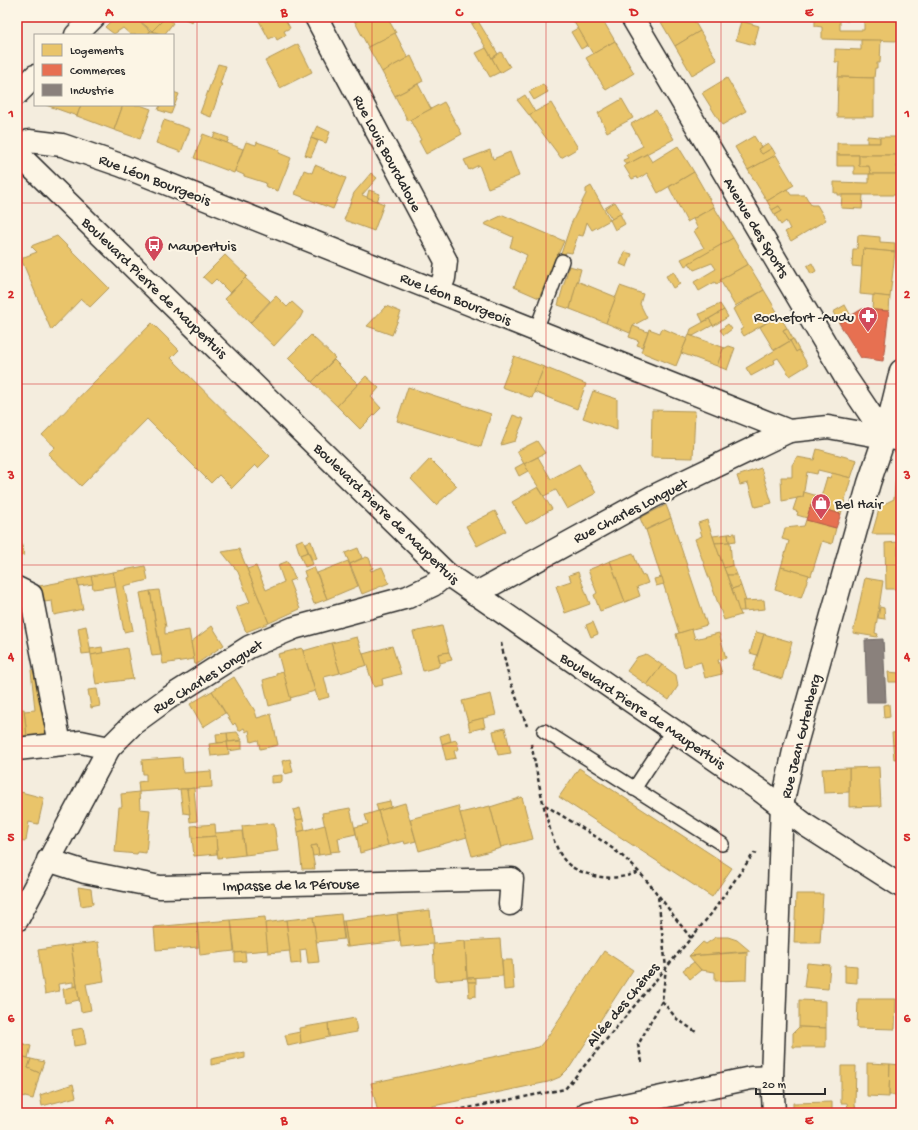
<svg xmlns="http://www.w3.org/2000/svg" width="918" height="1130" viewBox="0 0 918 1130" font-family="'Gochi Hand',sans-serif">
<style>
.homes{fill:#e9c46a;stroke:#b09657}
.shops{fill:#e76f51;stroke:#af5b46}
.industry{fill:#8a817c;stroke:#6e6764}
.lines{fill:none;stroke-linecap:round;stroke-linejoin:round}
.service-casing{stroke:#2b2b2b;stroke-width:16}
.minor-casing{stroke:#2b2b2b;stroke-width:25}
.tertiary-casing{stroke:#2b2b2b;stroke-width:25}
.secondary-casing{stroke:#2b2b2b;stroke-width:25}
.path{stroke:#2b2b2b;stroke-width:2.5;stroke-dasharray:4 3;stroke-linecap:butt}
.service{stroke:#fcf5e5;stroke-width:13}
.minor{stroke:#fcf5e5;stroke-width:22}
.tertiary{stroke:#fcf5e5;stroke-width:22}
.secondary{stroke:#fcf5e5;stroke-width:22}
.grid{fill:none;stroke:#d62828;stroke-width:1;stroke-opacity:0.55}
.labels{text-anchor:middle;stroke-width:4;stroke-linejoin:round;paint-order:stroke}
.street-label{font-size:15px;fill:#2b2b2b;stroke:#fcf5e5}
.poi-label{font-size:15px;fill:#2b2b2b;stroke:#fcf5e5;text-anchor:start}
.neatline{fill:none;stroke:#d62828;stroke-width:1.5}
.grid-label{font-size:13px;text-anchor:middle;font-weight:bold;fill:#d62828}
</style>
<rect width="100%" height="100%" fill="#f4edde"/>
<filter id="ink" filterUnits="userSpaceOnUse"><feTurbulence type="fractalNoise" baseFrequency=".025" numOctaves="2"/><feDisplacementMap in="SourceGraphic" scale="8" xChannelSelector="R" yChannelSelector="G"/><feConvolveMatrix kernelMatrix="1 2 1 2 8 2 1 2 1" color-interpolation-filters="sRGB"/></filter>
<g filter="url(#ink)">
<g class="homes">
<path d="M115 17H135L150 31 148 35H131L123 28 114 34 105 27Z"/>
<path d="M135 17H166L152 31Z"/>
<path d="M166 17 173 23 164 35 152 31Z"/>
<path d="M186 17H194L192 22 185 19Z"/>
<path d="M257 17H284L290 28 284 31 286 35 277 40 275 36 269 39Z"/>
<path d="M352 17H364L355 22Z"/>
<path d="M364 17H392L388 19 396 33 368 47 355 22Z"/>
<path d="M468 17H475L478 21 472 24Z"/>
<path d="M571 17H601L615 41 593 54Z"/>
<path d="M658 17H692L700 31 675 46Z"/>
<path d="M815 17H840V30H864V17H899L898 41 822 39V27L815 26Z"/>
<path d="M840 17H849L848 21 840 20Z"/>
<path d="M478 21 498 54 492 58 472 24Z"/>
<path d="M741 21 759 26 754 45 736 40Z"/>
<path d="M578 28 588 45 581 49 571 32Z"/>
<path d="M150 31H152L160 35H148Z"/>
<path d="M700 31 717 60 692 75 675 46Z"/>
<path d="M395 33 408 58 382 72 368 47Z"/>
<path d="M861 40H881L880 63H877V68H875L874 78 838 77 839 62H835V49L861 50Z"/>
<path d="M615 41 634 73 606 90 586 58Z"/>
<path d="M298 44 312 72 280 88 265 61Z"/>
<path d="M486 48 500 72 490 77 476 53Z"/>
<path d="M501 52 510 67 500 73 492 58Z"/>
<path d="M411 56 423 81 395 96 382 72Z"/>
<path d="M218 64 226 66 220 84H222L211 117 200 113Z"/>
<path d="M838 77 874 78V117H837Z"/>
<path d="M727 78 746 111 722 125 702 93Z"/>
<path d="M418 84 431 109 408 121 395 96Z"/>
<path d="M543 84 548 92 534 100 529 92Z"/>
<path d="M173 92 179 94 171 114 158 110 160 105H173Z"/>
<path d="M525 95 535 112 529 115 517 100Z"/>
<path d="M622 99 633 118 607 132 598 113Z"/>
<path d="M444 102 462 134 426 154 419 141 421 140 410 120Z"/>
<path d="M551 103 578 148 561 158 529 115Z"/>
<path d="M46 105H81L77 116Z"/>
<path d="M81 105H123L114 130 77 116Z"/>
<path d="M123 105H140L151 109 140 139 114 130Z"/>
<path d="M656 110 674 139 626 165 623 160 628 158 626 155 643 146 631 124Z"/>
<path d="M164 120 190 129 181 152 156 143Z"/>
<path d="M317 126 330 132 326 143 311 138Z"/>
<path d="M215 133 229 138 227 143 213 138Z"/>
<path d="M203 134 243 149 234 173 194 158Z"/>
<path d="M754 136 761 147 758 149 762 154 772 148 776 155 748 170 735 147Z"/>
<path d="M867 136 880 137V143H867Z"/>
<path d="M880 137H897V155H837V143H880Z"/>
<path d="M311 138 318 141 311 157 305 155Z"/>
<path d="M246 142 256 145 257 142 280 150 279 153 291 158 278 191 265 186 266 183 244 176V175L235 171Z"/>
<path d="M768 143 772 148 762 154 758 149Z"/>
<path d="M678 146 694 172 658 193 647 173 638 179 637 177 632 179 624 166 647 154 652 162Z"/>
<path d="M490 150 493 159 510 152 519 176 488 188 479 165 469 170 464 160Z"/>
<path d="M776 155 794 185 767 201 748 170Z"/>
<path d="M837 155H859V166H869L871 174H854V166H837Z"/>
<path d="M859 155H897V174H871L869 166H859Z"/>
<path d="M315 165 346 178 333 209 295 194 304 170 312 173Z"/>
<path d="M694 172 714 207 687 222 669 187Z"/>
<path d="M371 173 377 178 362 195 384 204 374 231 344 220 354 193Z"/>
<path d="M869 174H897V195H838V193H834V182L869 183Z"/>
<path d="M591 186 610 220 592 230 587 222 583 236 578 235 572 253 566 252 565 255 561 254 571 224 586 194V189Z"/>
<path d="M787 189 791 195H805L811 205H817L826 220 791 241 785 232 790 229 786 221 781 225 775 215 782 211 779 206 772 210 767 201Z"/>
<path d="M369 190 380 194 377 201 367 197Z"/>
<path d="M842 195H863L862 209 841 208Z"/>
<path d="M615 202 622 213 612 219 605 208Z"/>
<path d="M779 206 782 211 775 215 772 210Z"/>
<path d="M714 207 733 238 685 266 681 259 704 248 694 231 698 229 693 219Z"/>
<path d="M620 214 625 224 615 230 610 220Z"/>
<path d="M503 215 564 241 539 298 514 287 527 255 510 247 513 237 484 224Z"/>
<path d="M858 235 880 237V242L895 243V252L863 249 862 267 852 266 853 249H857Z"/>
<path d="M57 236 109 288 90 307 81 299 51 330 22 261 24 257 37 252 31 246Z"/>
<path d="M733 238 748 264 720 280 721 282 716 284 715 282 699 291 694 282 716 269 712 263 694 270 689 263Z"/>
<path d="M863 249 895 252 890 297 860 294Z"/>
<path d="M625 252 632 254 627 267 620 264Z"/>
<path d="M225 255 247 276 230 293 216 279 211 284 203 277Z"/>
<path d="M812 263 816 271 811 274 807 266Z"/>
<path d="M748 264 764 290 735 306 720 280Z"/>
<path d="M569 266 581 269 570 309 558 305Z"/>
<path d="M674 272 680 284 673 288 666 276Z"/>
<path d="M245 278 270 301 250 323 225 299Z"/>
<path d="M577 281 616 297 606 323 570 309Z"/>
<path d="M620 286 643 294 640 304 647 318 634 325 630 333 606 323Z"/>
<path d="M764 290 779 315 744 336 740 330 743 328 733 309Z"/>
<path d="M873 295 890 297 889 311 872 310Z"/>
<path d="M276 296 287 307 292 302 303 312 300 318 274 346 250 323Z"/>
<path d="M720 304 724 310 703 322 699 314Z"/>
<path d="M845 305 851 316 839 323 833 312Z"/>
<path d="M386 306 401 312 392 335 367 326Z"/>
<path d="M724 310 728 317 713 326 709 319Z"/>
<path d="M779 315 787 328 783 330 790 341 774 350 760 327Z"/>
<path d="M709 319 713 325 693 336 689 335 691 329Z"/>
<path d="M152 323 179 350 171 358 270 456 258 468 255 465 232 488 219 475 211 483 147 419 81 486 48 454 55 447 42 435Z"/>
<path d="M728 324 732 329 724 335 720 330Z"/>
<path d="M633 326 648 332 642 347 637 345 639 341 629 337Z"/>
<path d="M662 328 687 339 676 366 641 352 649 329 660 333Z"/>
<path d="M787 328 793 339 790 341 783 330Z"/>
<path d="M311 335 335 358 312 382 288 358Z"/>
<path d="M689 335 725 348 717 366 681 353Z"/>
<path d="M793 339 799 350 796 352 790 341Z"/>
<path d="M790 341 796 352 799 350 808 365 790 376 778 358 774 360 775 363 751 376 746 368Z"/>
<path d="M729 346 735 348 727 370 717 366 723 349Z"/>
<path d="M514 356 544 367 532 398 502 387Z"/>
<path d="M334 360 358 384 337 406 312 382Z"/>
<path d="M544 367 586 384 577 409 534 392Z"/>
<path d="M366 376 379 388 371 397 381 408 360 429 337 406Z"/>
<path d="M408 387 491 414 481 447 397 421Z"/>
<path d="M593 391 617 399V430L583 418Z"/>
<path d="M652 410 695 411 693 458 651 457Z"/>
<path d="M513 415 524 419 515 441 501 445Z"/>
<path d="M537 441 545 453 524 464 517 451Z"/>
<path d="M817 449 857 460 851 478 818 470 817 474 807 472 803 497 782 501 781 477H792V465L797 457 814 460Z"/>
<path d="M538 457 551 479 579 464 596 493 567 509 556 490 544 496 524 464Z"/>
<path d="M430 459 457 486 436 505 411 479Z"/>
<path d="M897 459H901V534H872L880 506 894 499Z"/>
<path d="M524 463 528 471 519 476 515 468Z"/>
<path d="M761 468 772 503 755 507 748 483 740 485 737 476Z"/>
<path d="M832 473 851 478 841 514 811 505 807 518 797 515 798 512 793 510 797 498 803 497 804 492 821 497 827 477 830 478Z"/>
<path d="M538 487 552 509 526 524 512 502Z"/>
<path d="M666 505 671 518 645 530 640 518Z"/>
<path d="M495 511 506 531 477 546 466 526Z"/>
<path d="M671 518 707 625 679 633 646 530Z"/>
<path d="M707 520 741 615 724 620 695 539 702 536 698 523Z"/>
<path d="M806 520 836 528 832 544 822 541 811 576 781 567 789 541 782 539 785 528 804 526Z"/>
<path d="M17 524 24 555 17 557Z"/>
<path d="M735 533 736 541 729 542 728 534Z"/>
<path d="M728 534 729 542 715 543 713 536Z"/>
<path d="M303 539 308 552 300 555 296 542Z"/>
<path d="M311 541 317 559 312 560 305 543Z"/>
<path d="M730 542 732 566 724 568 715 543Z"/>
<path d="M898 542V589H886L885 543Z"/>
<path d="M358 548 362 558 350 564 345 553Z"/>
<path d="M239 549 269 623 246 632 236 607 250 602 238 572 222 552Z"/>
<path d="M308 552 313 564 305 567 300 555Z"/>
<path d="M633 553 642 576 645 575 648 583 637 587 640 596 625 602 610 561Z"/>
<path d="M366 557 369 558 373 568 370 569 371 571 382 567 389 583 362 594 350 564Z"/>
<path d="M288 561 295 579 289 581 300 609 269 623 247 569 256 566 266 590 284 582 278 565Z"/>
<path d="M348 561 358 586 327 599 317 573Z"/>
<path d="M610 561 625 602 600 611 594 595 597 593 588 570Z"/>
<path d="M733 565 737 575H727L724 568Z"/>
<path d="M145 566 148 580 124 586 133 630 124 632 113 572Z"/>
<path d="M314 567 327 599 314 604 304 578 306 577 304 571Z"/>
<path d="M781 567 809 575 801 598 775 590Z"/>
<path d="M113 572 116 586 93 589 91 576Z"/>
<path d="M578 572 590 604 565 613 556 586 571 581 569 575Z"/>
<path d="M727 575H737L741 586 732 589Z"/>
<path d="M91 576 93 584 79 586 77 579Z"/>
<path d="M662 577 664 584 656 586 654 579Z"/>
<path d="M865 578 883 581 875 633 878 634 877 637 853 633Z"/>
<path d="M77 579 83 609 54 615 52 601 44 602 43 595 36 596 34 587Z"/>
<path d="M741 586 746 601H743L744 611H739L732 589Z"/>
<path d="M159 590 166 627H165V634L189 630 194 659 163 664 150 591Z"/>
<path d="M150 591 161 655 152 656 140 593Z"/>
<path d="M764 600 765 609 744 611 743 601Z"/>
<path d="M880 607 884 608 885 619 878 618Z"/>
<path d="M593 622 598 634 591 637 586 625Z"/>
<path d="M86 626 91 653 82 654 78 628Z"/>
<path d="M212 626 224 645 195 665 191 642Z"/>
<path d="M442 626 449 652 438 654 440 663 438 667 423 671 413 632Z"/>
<path d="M692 629 695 639 719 633 726 658 718 660 722 674 705 678 701 662 684 667 676 634Z"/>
<path d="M756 632 764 634 757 655 750 653Z"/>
<path d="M764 634 792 642 782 679 753 670Z"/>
<path d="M357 637 367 665 340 673 331 643Z"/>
<path d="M331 643 340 673 324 677 329 697 318 700 303 651Z"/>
<path d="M392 646 401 674 382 679 383 685 374 687 363 654Z"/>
<path d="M102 647 103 653 91 655 90 649Z"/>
<path d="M127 648 133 679 96 684 91 655Z"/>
<path d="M302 648 315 691 290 698 278 654Z"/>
<path d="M449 652 452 660 440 663 438 654Z"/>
<path d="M646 654 662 665 647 685 627 671 637 657Z"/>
<path d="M662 665 676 675 678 686 669 700 647 685Z"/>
<path d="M41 668 50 734 27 737 24 711 35 710 31 670Z"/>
<path d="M283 671 291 700 269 706 263 680 276 676V673Z"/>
<path d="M888 672 899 673V682H889Z"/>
<path d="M234 677 255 711 257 718 271 714 278 745 260 749 258 740 251 742 249 730 246 732 244 728 239 731 235 723 233 725 212 691Z"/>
<path d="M97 689 100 706 91 708 88 690Z"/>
<path d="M212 691 225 713 203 727 190 704Z"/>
<path d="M491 694 496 715 468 722 462 701Z"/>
<path d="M889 704 890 717 884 718 883 705Z"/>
<path d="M24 709 27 737 17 739V710Z"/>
<path d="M483 718 485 727 470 731 468 722Z"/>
<path d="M505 728 511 753 498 755 493 731Z"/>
<path d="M237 732 242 740 228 742 227 733Z"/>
<path d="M901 732V758L894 759 892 733Z"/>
<path d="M227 733 228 742 217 743 216 734Z"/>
<path d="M449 733 451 741 442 744 440 736Z"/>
<path d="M456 740 459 749 454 751 456 758 446 760 442 744Z"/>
<path d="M242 741V749L228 751 227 742Z"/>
<path d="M227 742 229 754 211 756 209 744Z"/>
<path d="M182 757 183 773 211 771 212 787 139 792 138 782 146 781V774H143L142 760Z"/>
<path d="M290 759 293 772 285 774 282 761Z"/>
<path d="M879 767 881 806 849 807V768Z"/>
<path d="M579 768 732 868 712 897 559 797Z"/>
<path d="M849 768V792L824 793 822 769Z"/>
<path d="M282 775V782L271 783V776Z"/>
<path d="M194 788 197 821 190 822 187 789Z"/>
<path d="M180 789H187L190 814 183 813Z"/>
<path d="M17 791 44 798 38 824 29 822 26 841 17 840Z"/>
<path d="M139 792 140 809 150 810 146 853 138 852 137 854 115 852 119 807H122L121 794Z"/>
<path d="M522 797 533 839 501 847 490 807Z"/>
<path d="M390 801 391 807 378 811 376 804Z"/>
<path d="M405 803 416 841 405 844 404 841 388 845 378 811Z"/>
<path d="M458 806 467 837 419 851 410 819Z"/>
<path d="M490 806 501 848 472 856 460 813Z"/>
<path d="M300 808 303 819 296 820 293 810Z"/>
<path d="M350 808 356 834 338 838 340 851 330 852 322 813Z"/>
<path d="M378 811 388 845 360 853 355 827 368 824 365 815Z"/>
<path d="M303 819 305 830 298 832 296 820Z"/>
<path d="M274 823 278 851 245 855 242 826Z"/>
<path d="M215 824 216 836 192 838 191 826Z"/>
<path d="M325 825 331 853 319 855 317 845 311 846 315 869H302L298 832Z"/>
<path d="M242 831 245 855 218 858 215 833Z"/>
<path d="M216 836 217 854 194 856 192 838Z"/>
<path d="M317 845 319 855 313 856 311 846Z"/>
<path d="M78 887 91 889 93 904 81 906Z"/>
<path d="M796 894H823L820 943H794Z"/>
<path d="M430 910 433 944 401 947 397 914Z"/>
<path d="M341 914 344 939 316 942 313 917Z"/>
<path d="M397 914 400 941 348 947 344 921Z"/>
<path d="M265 917 268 950 235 953 231 920Z"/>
<path d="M313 917 319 962 308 963 306 949 300 950 301 963 291 964 286 920Z"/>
<path d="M231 920 234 951 200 955 197 923Z"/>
<path d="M286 920 290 951 268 953 265 923Z"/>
<path d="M342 921H344L348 947H346Z"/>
<path d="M197 923 199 947 156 950 154 927Z"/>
<path d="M716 937H728L737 940 750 951 689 956 703 942 706 944Z"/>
<path d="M500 939 503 976 467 978 465 941Z"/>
<path d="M465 941 467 978 435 981 433 944Z"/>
<path d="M98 942 104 981 86 984 91 1010 81 1012 71 945Z"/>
<path d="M71 945 77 986 73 987V982L58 984 59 991 45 994 38 950Z"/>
<path d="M604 951 633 970 570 1067 560 1077 548 1082 400 1113H378L371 1083 539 1047 546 1039Z"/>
<path d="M245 952 246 961 235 962V953Z"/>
<path d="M747 952 746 980 715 981V972L701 970 689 956Z"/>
<path d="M502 960H512L514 989 504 990Z"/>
<path d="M694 962 701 970 690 979 683 970Z"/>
<path d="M807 963 830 965 828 989 804 987Z"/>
<path d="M845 965 857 966V983L845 982Z"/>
<path d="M467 978H476V982H468Z"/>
<path d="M468 982H476V996L469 997Z"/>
<path d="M77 986 79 1000 65 1003 63 989Z"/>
<path d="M858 999H896L895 1029 857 1028Z"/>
<path d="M799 1000 826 1001V1028L799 1027Z"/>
<path d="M355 1018 357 1032 329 1037 328 1023Z"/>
<path d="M328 1023 329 1037 301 1043 299 1028Z"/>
<path d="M799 1027 826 1028V1047H793V1033Z"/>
<path d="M83 1028 86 1044 74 1046 72 1030Z"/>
<path d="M300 1032 301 1043 288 1046 285 1035Z"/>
<path d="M17 1042 31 1046 28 1058 17 1055Z"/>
<path d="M245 1052V1058L211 1065V1059Z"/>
<path d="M17 1055 31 1059 28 1068 40 1073 33 1099 17 1095Z"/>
<path d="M31 1059 44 1062 40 1073 28 1068Z"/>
<path d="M867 1063 890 1064 889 1097 867 1096Z"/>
<path d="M890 1064 901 1065V1095H889Z"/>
<path d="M841 1066H856L855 1105 857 1113H849L847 1103H841Z"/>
<path d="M73 1084 76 1097 42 1106 40 1095Z"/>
<path d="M832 1102V1113H793V1103Z"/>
</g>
<g class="shops">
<path d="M862 309 889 311 883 361 861 358 839 323Z"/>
<path d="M811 505 841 514 836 528 806 520Z"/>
</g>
<path class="industry" d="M883 639 886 702H867L865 640Z"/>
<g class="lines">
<defs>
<g id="service">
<path d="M536 330 562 261"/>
<path d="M544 731 722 844"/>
<path d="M634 789 673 730"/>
</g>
<g id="minor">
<path d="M316 17 446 261 444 278 439 291"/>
<path d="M632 17 844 375 885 436"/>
<path d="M76 35 94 17"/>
<path d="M17 94 35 76"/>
<path d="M17 151 29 141 62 145 120 165 789 431 828 427 901 440"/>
<path d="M17 588 31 595 60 744"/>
<path d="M475 594 652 497 789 431"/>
<path d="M48 860 85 872 160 887 512 879 510 904"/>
<path d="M17 920 109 748"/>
<path d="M587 1113 751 1078 772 1077"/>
</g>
<g id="tertiary">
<path d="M17 153 447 574 761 791 807 826 901 886"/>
<path d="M17 749 81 742 109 748 134 723 167 699 249 647 294 628 408 597 433 585 447 574"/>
</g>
<path id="secondary" d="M774 1113 772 1077 782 805 794 751 869 483 885 436 901 371"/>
</defs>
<use href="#service" class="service-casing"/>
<use href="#minor" class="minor-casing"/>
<use href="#tertiary" class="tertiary-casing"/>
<use href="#secondary" class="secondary-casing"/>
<g class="path">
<path d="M501 643 509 678 527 726"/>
<path d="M531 744C538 773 547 844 567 863 574 870 585 873 594 876 610 879 624 878 639 872"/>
<path d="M545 805C574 824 606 840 631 864 654 886 671 914 691 938"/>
<path d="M662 1001 677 1019 696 1032"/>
<path d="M642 1062 638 1045 662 1001 666 968 658 896"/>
<path d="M442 1113 565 1089 711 914 754 853 758 854"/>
</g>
<use href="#service" class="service"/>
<use href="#minor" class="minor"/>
<use href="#tertiary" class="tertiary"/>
<use href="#secondary" class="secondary"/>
</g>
</g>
<path class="grid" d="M197 17V1113M372 17V1113M546 17V1113M721 17V1113M17 203H901M17 384H901M17 565H901M17 746H901M17 927H901"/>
<defs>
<symbol id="bus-pin" viewBox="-11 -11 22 30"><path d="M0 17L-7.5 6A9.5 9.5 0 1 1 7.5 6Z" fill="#d1495b" stroke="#fcf5e5"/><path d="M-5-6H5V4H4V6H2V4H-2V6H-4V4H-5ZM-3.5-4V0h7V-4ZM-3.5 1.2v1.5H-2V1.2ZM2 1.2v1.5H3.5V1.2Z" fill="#fff"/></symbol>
<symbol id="pharmacy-pin" viewBox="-11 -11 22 30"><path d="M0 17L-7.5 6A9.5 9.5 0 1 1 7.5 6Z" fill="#d1495b" stroke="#fcf5e5"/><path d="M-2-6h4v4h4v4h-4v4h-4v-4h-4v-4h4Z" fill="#fff"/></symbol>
<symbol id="shop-pin" viewBox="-11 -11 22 30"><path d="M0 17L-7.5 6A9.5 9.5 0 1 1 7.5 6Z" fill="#d1495b" stroke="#fcf5e5"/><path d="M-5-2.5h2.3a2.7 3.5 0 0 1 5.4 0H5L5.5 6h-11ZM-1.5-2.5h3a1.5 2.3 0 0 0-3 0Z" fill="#fff"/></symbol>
</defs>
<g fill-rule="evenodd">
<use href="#bus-pin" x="143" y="234" width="22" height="30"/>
<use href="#pharmacy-pin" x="857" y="305" width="22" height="30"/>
<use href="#shop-pin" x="810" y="492" width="22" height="30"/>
</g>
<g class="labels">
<g class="street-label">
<text transform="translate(388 153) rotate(62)" y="5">Rue Louis Bourdaloue</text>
<text transform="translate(155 179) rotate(21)" y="5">Rue Léon Bourgeois</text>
<text transform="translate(757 227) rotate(59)" y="5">Avenue des Sports</text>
<text transform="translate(155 287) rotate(44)" y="5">Boulevard Pierre de Maupertuis</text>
<text transform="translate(456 298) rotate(22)" y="5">Rue Léon Bourgeois</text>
<text transform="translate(630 510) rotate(-27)" y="5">Rue Charles Longuet</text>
<text transform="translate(387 513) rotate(44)" y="5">Boulevard Pierre de Maupertuis</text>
<text transform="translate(207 676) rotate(-32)" y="5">Rue Charles Longuet</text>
<text transform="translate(643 710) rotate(34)" y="5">Boulevard Pierre de Maupertuis</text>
<text transform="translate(800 736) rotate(-76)" y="5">Rue Jean Gutenberg</text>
<text transform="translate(291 884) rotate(-1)" y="5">Impasse de la Pérouse</text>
<text transform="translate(622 1004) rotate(-50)" y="5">Allée des Chênes</text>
</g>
<g class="poi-label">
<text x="168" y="250">Maupertuis</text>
<text x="854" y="321" text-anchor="end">Rochefort -Audu</text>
<text x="835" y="508">Bel Hair</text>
</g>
</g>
<rect width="918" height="1130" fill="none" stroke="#fcf5e5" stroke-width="44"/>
<rect x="34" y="34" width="140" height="72" fill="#fcf5e5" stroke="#a8a49b"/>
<rect x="42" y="44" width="20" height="12" fill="#e9c46a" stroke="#a8a49b"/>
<text x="70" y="54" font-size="12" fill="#2b2b2b">Logements</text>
<rect x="42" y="64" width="20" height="12" fill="#e76f51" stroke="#a8a49b"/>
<text x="70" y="74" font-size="12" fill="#2b2b2b">Commerces</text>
<rect x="42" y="84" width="20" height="12" fill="#8a817c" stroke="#a8a49b"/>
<text x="70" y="94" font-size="12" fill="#2b2b2b">Industrie</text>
<path d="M756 1088v6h69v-6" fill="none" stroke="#2b2b2b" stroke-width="2"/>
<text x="762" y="1088" font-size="12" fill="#2b2b2b" stroke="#fcf5e5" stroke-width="3" paint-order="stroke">20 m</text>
<rect x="22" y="22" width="874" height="1086" class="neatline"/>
<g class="grid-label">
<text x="109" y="16">A</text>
<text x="284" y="16">B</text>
<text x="459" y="16">C</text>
<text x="634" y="16">D</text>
<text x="809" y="16">E</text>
<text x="11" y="117">1</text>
<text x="907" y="117">1</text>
<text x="11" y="298">2</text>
<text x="907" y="298">2</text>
<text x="11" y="479">3</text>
<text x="907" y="479">3</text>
<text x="11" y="660">4</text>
<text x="907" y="660">4</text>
<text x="11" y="841">5</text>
<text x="907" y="841">5</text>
<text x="11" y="1022">6</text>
<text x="907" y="1022">6</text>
<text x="109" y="1124">A</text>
<text x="284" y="1124">B</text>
<text x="459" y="1124">C</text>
<text x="634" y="1124">D</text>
<text x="809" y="1124">E</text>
</g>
</svg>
